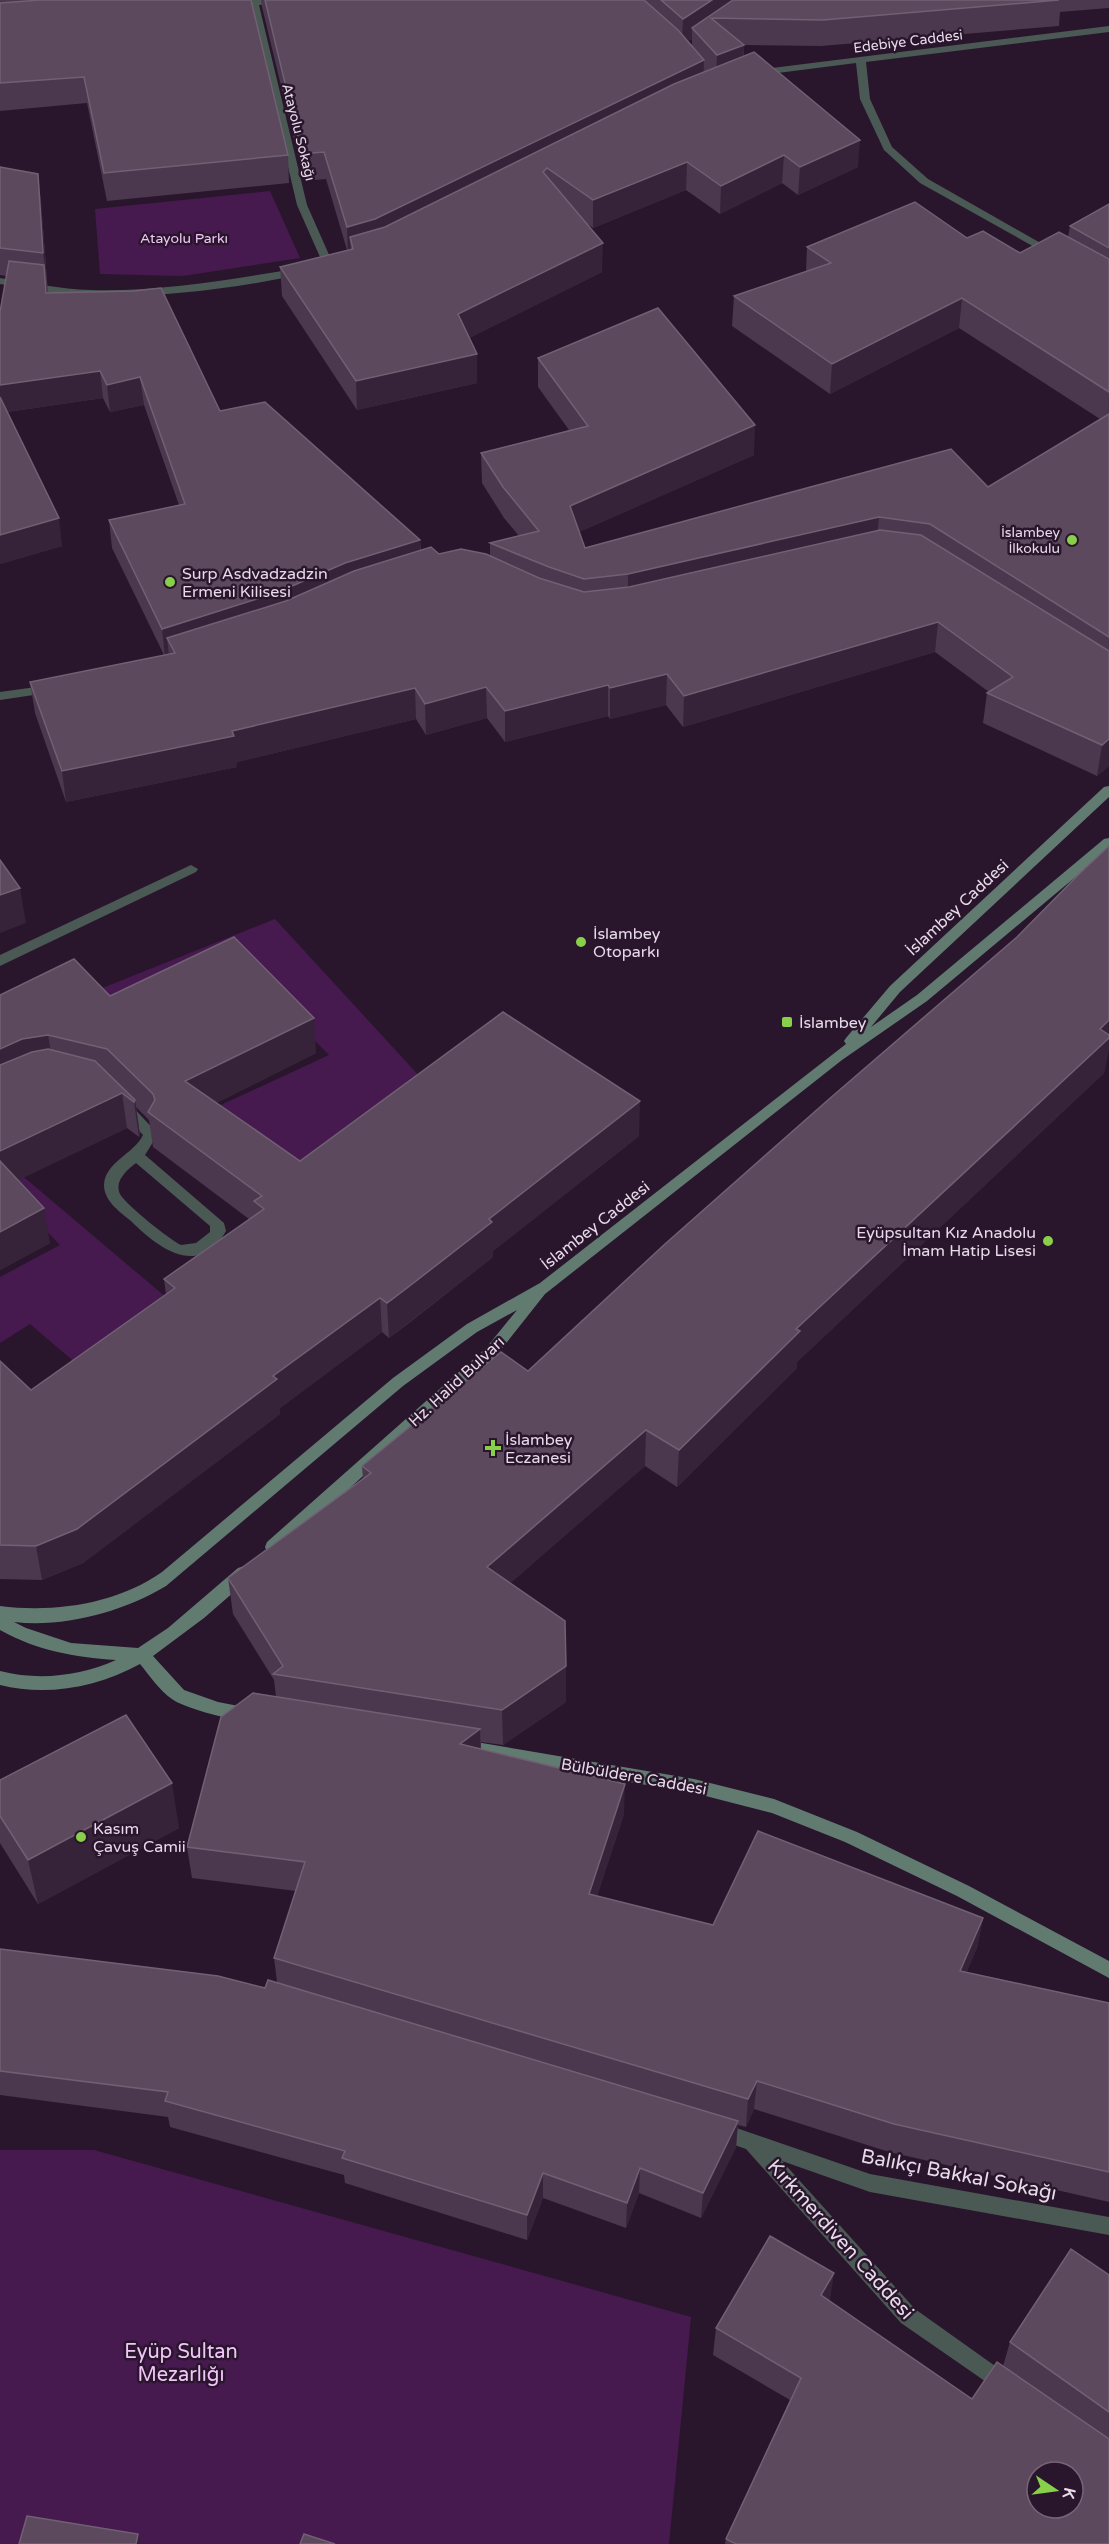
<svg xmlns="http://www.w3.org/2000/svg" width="1109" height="2544" viewBox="0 0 1109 2544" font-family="'Varela Round',sans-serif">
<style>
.green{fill:#471a4f}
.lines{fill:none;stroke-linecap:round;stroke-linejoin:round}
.lane{fill:#4a5953;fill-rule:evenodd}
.street{fill:#4a5953;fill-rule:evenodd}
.secondary{fill:#627b71;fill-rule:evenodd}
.wall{fill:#4b374e;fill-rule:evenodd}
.shaded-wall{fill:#362339}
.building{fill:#5c495e;stroke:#716074;stroke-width:1.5;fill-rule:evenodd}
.poi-dot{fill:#88cf4a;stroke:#29162c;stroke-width:2}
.labels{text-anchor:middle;stroke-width:5;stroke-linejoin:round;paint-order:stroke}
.far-street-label{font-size:14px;fill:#e7dae9;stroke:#29162c}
.far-park-label{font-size:14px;fill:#f1c5f8;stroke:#29162c}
.far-poi-label{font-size:14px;fill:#e7dae9;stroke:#29162c;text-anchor:end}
.poi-label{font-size:16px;fill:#e7dae9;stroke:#29162c;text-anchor:start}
.street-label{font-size:16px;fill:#e7dae9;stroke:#29162c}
.near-street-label{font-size:20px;fill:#e7dae9;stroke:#29162c}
.near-park-label{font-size:20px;fill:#f1c5f8;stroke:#29162c}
</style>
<rect width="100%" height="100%" fill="#29162c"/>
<g class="green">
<path d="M270 191 300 258 183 276 100 274 95 209Z"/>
<path d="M275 919 433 1091 287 1178 195 1117 329 1055 241 966 118 1023 90 993Z"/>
<path d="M0 1157 168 1299 91 1376 30 1324 0 1343V1277L60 1245 0 1182Z"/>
<path d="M0 2150H94L691 2317 669 2544H0Z"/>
</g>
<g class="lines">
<g class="lane">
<path d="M191 865 198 869 196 872 0 966V955Z"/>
<path d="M125 1103 130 1104 158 1134 145 1155 224 1223 226 1231C199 1279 158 1248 131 1221 120 1212 104 1201 104 1185 105 1162 134 1154 143 1135L118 1108ZM136 1163 210 1226V1232L196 1243 181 1245C170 1240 125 1204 120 1194 114 1181 127 1170 136 1163Z"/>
</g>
<g class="street">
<path d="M285 0 280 3 259 5 307 205 334 266 329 269 324 266 297 205 250 5 232 7 227 4 246 0Z"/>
<path d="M1109 26V32L866 62 870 99 892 147 928 179 1058 253 1059 255 1054 258 920 183 884 150 860 99 856 63 755 76 750 73 755 70Z"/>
<path d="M301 268 305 269V273C240 289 148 299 82 296 54 294 27 289 0 284V278C30 283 60 289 91 290 161 292 232 279 301 268Z"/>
<path d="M50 685 54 686 56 689 54 692 0 700V692Z"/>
<path d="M719 2122 870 2174 1109 2217V2235L870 2192 782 2161 915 2309 1012 2378 1015 2385 1012 2392 1005 2395 901 2323 746 2149 712 2137 710 2131 712 2125Z"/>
</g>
<g class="secondary">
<path d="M1109 786V797L900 992 871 1027 917 995 1104 839 1109 838V849L927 1001 842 1060 545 1294 496 1356 279 1552 273 1553 267 1552 265 1547 267 1542 486 1348 517 1310 477 1332 403 1386 166 1586C123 1612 63 1628 14 1622L26 1628 71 1643 138 1648 168 1628 238 1568 244 1566 250 1568 252 1573 250 1578 204 1618 153 1656 184 1690 218 1702 254 1709 256 1714 254 1719C241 1724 183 1708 172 1699 160 1691 149 1675 140 1664 98 1687 47 1697 0 1685V1671C39 1681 80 1676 116 1660 74 1657 38 1651 0 1630V1606C54 1613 117 1604 162 1572L393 1378 467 1324 540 1283 846 1044 844 1041 846 1038 890 986 1104 787Z"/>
<path d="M476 1742 694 1779 774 1799 857 1832 969 1886 1109 1961V1978L957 1896 845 1842 772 1813 694 1793 476 1756 470 1754 467 1749 470 1744Z"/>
</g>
</g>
<g class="wall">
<path d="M0 0H251L288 155 289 183 107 201 87 103 0 111Z"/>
<path d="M261 0H1109V8L1060 12 1059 26 821 46 744 45V57L858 167 798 195 782 183 720 214 686 190 593 228 586 223 602 272 469 338 477 354V383L357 410 282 296 280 267 347 250 326 179 304 181 262 7ZM692 39V45L688 41Z"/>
<path d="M0 167 38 174 41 202 48 293 220 411 420 540 421 550 439 554 490 556V543L519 536 504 518 482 483 481 453 569 430 538 387V358L754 455 579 532 585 548 988 487 1100 419 959 328 830 394 732 326 734 296 806 271 807 247 967 238 1020 253 1068 237 1070 226 1109 204V766L1097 776 983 723 987 693 989 692 935 652 683 727 666 705 610 719 608 716 505 742 487 718 426 735 416 719 237 762V767L66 802 35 713 30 682 164 655 112 548 109 520 179 505 144 405 110 412 103 398 7 412 62 546 0 564 6 276 0 275Z"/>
<path d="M0 995 110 996 316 1053 216 1103 300 1161 639 1136 493 1251V1257L409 1323 389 1338 382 1332 280 1408V1414L83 1563 42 1580 0 1579V1361L31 1390 166 1295 164 1279 249 1219 153 1147 149 1120 136 1107 140 1135 139 1137 127 1128 18 1180 50 1243 0 1270Z"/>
<path d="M1108 1052 1104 1073 797 1362V1368L677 1487 645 1466 510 1583 566 1702 503 1745 481 1742V1749L624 1814 597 1896 713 1925 983 1918 977 1948 966 1972 1109 2003V2202L889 2152 754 2109 746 2127 738 2125 736 2147 701 2218 639 2193 626 2228 543 2198 527 2240 345 2183 344 2175 170 2127 168 2117 0 2095V1949L265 1988 277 1982 274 1958 296 1891 192 1878 187 1847 276 1697 274 1680 233 1614 228 1578 363 1479 362 1466 528 1371Z"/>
<path d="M0 1780 179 1828 38 1904 0 1843Z"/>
<path d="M1109 2275V2544H725L726 2539 790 2400 713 2355 716 2328 830 2300 829 2301 972 2399 1003 2366 1010 2342Z"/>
</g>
<g class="shaded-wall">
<path d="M712 0H751L711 18 692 28V39L682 45 683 19Z"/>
<path d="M744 45 743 71 716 81 717 55Z"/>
<path d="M704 60 703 86 353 249 350 237 351 254 348 255 347 227Z"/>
<path d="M860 140 858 167 798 195 800 167Z"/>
<path d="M784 155 782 183 720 214 721 186Z"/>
<path d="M687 162 686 190 593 228V200Z"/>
<path d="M38 174 41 202 47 281 43 253Z"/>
<path d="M603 243 602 272 459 343 458 314Z"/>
<path d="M44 265 47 292 49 321 46 293Z"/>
<path d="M962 298 959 328 830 394 832 364Z"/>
<path d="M477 354V383L357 410 356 381Z"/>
<path d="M100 371 103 398 0 413V385Z"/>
<path d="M140 377 144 405 110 412 107 385Z"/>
<path d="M755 425 754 455 570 536V506Z"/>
<path d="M879 517 876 548 628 605V574Z"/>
<path d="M59 518 62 546 0 564V535Z"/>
<path d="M420 540 421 568 167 638 169 656 165 657 162 629 345 563Z"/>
<path d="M938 622 935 652 683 727 684 696Z"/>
<path d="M667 674 666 705 610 719V688Z"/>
<path d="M608 685V716L505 742V711Z"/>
<path d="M486 687 487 718 426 735 425 704Z"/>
<path d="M415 688 416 719 237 762V767L66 802 62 771Z"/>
<path d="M1109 739V766L1097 776 1102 745Z"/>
<path d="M20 888 26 923 0 933V895Z"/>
<path d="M314 1018 316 1053 190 1116 185 1081Z"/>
<path d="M1109 1020V1051L1104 1073 797 1362V1368L677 1487 679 1450 796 1329Z"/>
<path d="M48 1035 54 1070 0 1088V1049L22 1039Z"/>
<path d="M122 1093 127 1128 0 1189V1151Z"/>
<path d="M135 1100 140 1135 139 1137 134 1102Z"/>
<path d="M640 1101 639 1136 493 1251V1257L389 1338 387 1303 489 1219Z"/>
<path d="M44 1208 50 1243 0 1270V1232Z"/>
<path d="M380 1298 382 1332 280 1408V1414L83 1563 42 1580 36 1546 273 1376Z"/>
<path d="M646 1430 645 1466 488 1603 487 1567Z"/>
<path d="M566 1666V1702L503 1745 502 1710Z"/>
<path d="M480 1729 481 1760 460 1744Z"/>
<path d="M172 1783 179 1828 38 1904 28 1860Z"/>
<path d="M625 1784 624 1814 588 1924 589 1894Z"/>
<path d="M983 1918 977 1948 955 2000 960 1971Z"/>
<path d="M757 2081 754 2109 746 2127 748 2099Z"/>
<path d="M738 2121 736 2147 701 2218 703 2193Z"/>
<path d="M640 2168 639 2193 626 2228 627 2203Z"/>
<path d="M543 2173V2198L527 2240V2215Z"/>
<path d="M834 2273 830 2300 817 2322 821 2295Z"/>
<path d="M138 2534 141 2544H136Z"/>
</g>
<g class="building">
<path d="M40 0H251L288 155 104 173 84 77 0 83V3Z"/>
<path d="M265 0H644L678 30 704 60 375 219 347 227 324 152 302 154Z"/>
<path d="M661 0H712L683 19Z"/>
<path d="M733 0H1059L823 20 711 18 744 45 717 55 692 28Z"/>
<path d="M754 52 860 140 800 167 784 155 721 186 687 162 593 200 547 168 543 172 603 243 458 314 477 354 356 381 280 267 353 249 350 237 385 227 674 84Z"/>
<path d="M0 167 38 174 43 253 0 248Z"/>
<path d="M915 202 967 238 983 231 1020 253 1059 232 1109 259V392L962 298 832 364 734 296 831 263 807 247Z"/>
<path d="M1109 204V248L1070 226Z"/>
<path d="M9 261 44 265 46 293 134 291 161 288 220 411 265 402 420 540 345 563 276 593 162 629 109 520 185 504 140 377 107 385 100 371 0 385V312Z"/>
<path d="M658 308 755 425 570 506 585 548 951 449 988 487 1109 414V637L930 524 879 517 628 574 584 579 549 567 490 543 539 531 503 487 481 453 588 426 538 358Z"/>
<path d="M0 397 59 518 0 535Z"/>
<path d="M880 530 921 535 1109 651V739L1102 745 987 693 1013 677 938 622 684 696 667 674 610 688 608 685 505 711 486 687 425 704 415 688 232 731 234 736 62 771 30 682 175 653 167 638 286 601 354 571 431 547 439 554 461 549 486 554 539 578 584 592 629 587Z"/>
<path d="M1109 846V1020L1100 1029 1109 1035V1038L796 1329 800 1331 679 1450 646 1430 487 1567 565 1621 566 1666 502 1710 273 1674 283 1666 228 1578 371 1473 362 1466 501 1352 528 1371 665 1244 828 1100 1017 937 1078 875Z"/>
<path d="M0 860 20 888 0 895Z"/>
<path d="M234 937 314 1018 185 1081 300 1161 503 1012 640 1101 489 1219 492 1222 407 1288 387 1303 380 1298 273 1376 277 1379 77 1529 36 1546 0 1545V1361L31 1390 175 1288 164 1279 264 1209 254 1201 262 1196 148 1112 155 1100 153 1094 107 1049 48 1035 22 1039 0 1049V995L74 959 110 996Z"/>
<path d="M48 1049 95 1061 135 1100 134 1102 122 1093 0 1151V1065L32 1052Z"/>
<path d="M0 1161 44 1208 0 1232Z"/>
<path d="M253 1693 480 1729 460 1744 625 1784 589 1894 713 1925 758 1831 983 1918 960 1971 1109 2003V2172L894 2124 757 2081 748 2099 274 1958 305 1862 187 1847 221 1717Z"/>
<path d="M126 1715 172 1783 28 1860 0 1816V1780Z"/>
<path d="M0 1949 218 1976 265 1988 268 1980 738 2121 703 2193 640 2168 627 2203 543 2173 527 2215 342 2158 345 2151 165 2101 168 2092 0 2071Z"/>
<path d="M770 2236 834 2273 821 2295 972 2399 997 2362 1109 2439V2544H736L726 2539 801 2378 716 2328ZM1037 2472H1073V2508H1037Z"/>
<path d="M1071 2249 1109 2275V2412L1010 2342Z"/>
<path d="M27 2516 138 2534 136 2544H19Z"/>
<path d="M304 2534 335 2544H300Z"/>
</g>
<g class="poi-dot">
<circle cx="1072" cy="540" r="6"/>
<circle cx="170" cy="582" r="6"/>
<circle cx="581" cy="942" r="6"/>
<rect x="781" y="1016" width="12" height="12" rx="3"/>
<circle cx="1048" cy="1241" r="6"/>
<path d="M490 1439h6v6h6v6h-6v6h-6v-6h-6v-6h6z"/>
<circle cx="81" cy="1837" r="6"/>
</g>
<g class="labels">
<g class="far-street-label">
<text transform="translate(908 41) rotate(-7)" y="5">Edebiye Caddesi</text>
<text transform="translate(299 132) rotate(76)" y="5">Atayolu Sokağı</text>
</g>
<g class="far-park-label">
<text x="184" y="243">Atayolu Parkı</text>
</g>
<g class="far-poi-label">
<text x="1060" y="537">İslambey<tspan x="1060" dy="16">İlkokulu</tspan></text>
</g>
<g class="poi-label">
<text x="182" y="579">Surp Asdvadzadzin<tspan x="182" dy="18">Ermeni Kilisesi</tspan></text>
<text x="593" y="939">İslambey<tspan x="593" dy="18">Otoparkı</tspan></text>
<text x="799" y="1028">İslambey</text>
<text x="1036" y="1238" text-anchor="end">Eyüpsultan Kız Anadolu<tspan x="1036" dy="18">İmam Hatip Lisesi</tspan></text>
<text x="505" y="1445">İslambey<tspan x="505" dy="18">Eczanesi</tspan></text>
<text x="93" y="1834">Kasım<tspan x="93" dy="18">Çavuş Camii</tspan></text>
</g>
<g class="street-label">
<text transform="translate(957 907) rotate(-43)" y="6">İslambey Caddesi</text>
<text transform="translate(595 1225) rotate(-38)" y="6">İslambey Caddesi</text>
<text transform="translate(456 1381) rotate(-43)" y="6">Hz. Halid Bulvarı</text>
<text transform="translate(634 1776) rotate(10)" y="6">Bülbüldere Caddesi</text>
</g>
<g class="near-street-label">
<text transform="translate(959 2174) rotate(11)" y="7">Balıkçı Bakkal Sokağı</text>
<text transform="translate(841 2239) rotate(48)" y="7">Kırkmerdiven Caddesi</text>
</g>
<g class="near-park-label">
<text x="181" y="2358">Eyüp Sultan<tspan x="181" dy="23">Mezarlığı</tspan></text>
</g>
</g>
<g transform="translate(1055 2490) rotate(103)"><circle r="28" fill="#29162c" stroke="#756478" stroke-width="1.5"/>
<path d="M0-4.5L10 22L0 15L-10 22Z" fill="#88cf4a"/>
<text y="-9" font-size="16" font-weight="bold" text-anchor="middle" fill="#e7dae9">K</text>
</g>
</svg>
